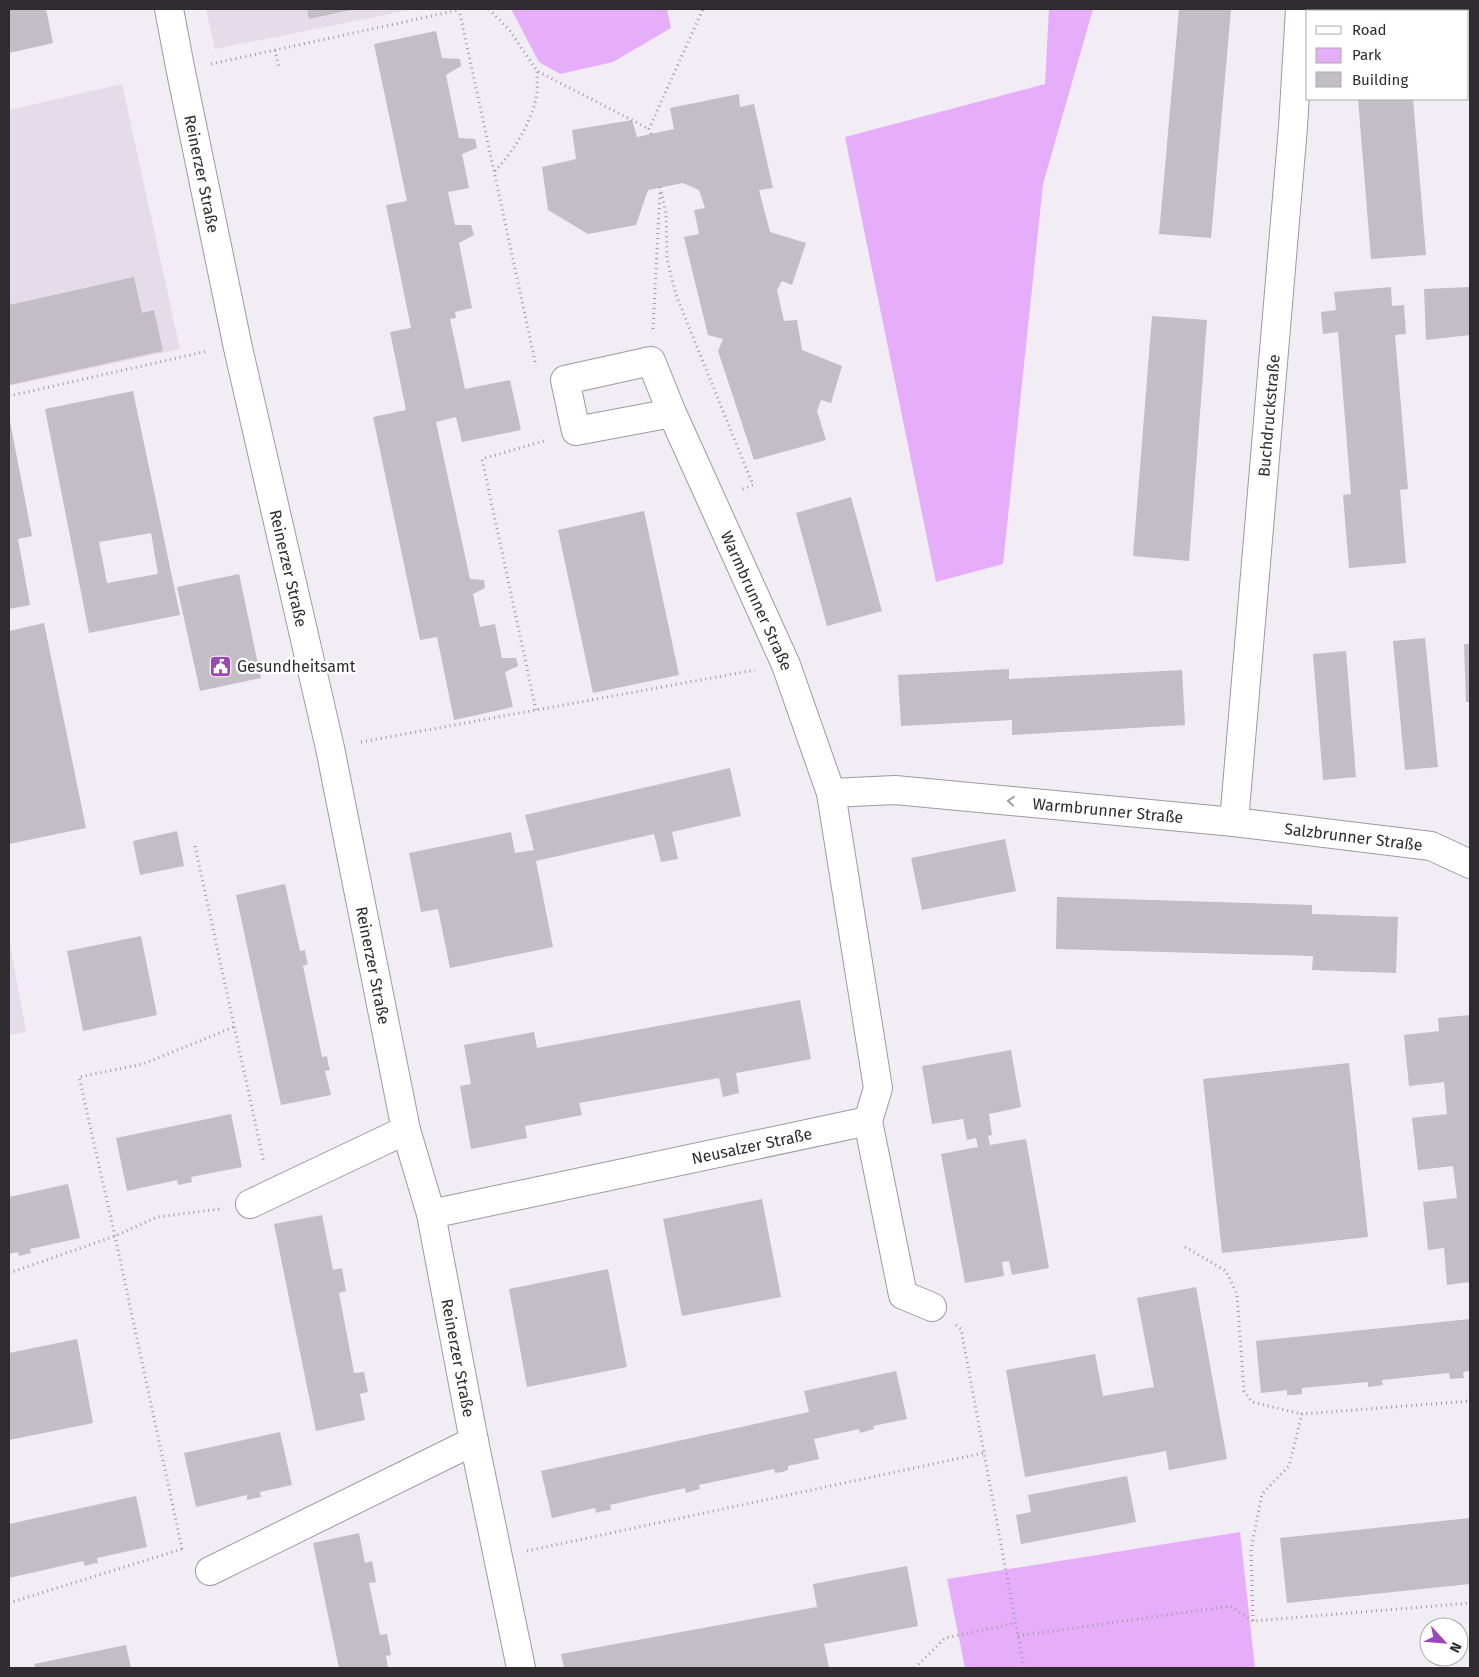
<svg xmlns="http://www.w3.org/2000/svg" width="1479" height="1677" viewBox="0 0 1479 1677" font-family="'Fira Sans',sans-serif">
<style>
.built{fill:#e6dce9}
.green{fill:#e6aefa}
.building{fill:#c3bec5;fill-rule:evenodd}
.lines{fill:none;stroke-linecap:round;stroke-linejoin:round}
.minor-casing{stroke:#9e99a0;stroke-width:30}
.path{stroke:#9f9aa0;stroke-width:3;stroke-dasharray:1 4;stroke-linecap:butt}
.minor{stroke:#fff;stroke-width:28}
.oneway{stroke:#a1a0a1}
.labels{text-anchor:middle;stroke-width:4.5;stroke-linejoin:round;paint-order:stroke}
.street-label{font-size:16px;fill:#2e2c2e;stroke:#fff}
.poi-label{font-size:16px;fill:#2e2c2e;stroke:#fff;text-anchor:start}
</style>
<rect width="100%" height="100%" fill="#f2ecf4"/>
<g class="built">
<path d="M206 9H415L215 49Z"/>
<path d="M122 84 180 349 9 386V110Z"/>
<path d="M9 939 26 1032 9 1035Z"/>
</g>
<g class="green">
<path d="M511 9H667L671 28 613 62 560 74 539 62Z"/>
<path d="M1049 9H1093L1043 184 1003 564 936 582 845 137 1045 84Z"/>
<path d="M1240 1532 1255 1668H965L947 1579Z"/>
</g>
<g class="building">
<path d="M9 9H46L53 43 9 53Z"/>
<path d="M307 9H351V10L309 19Z"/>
<path d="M1179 9H1231L1211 238 1159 234Z"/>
<rect x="1369" y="9" width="56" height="2"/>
<path d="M436 31 442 58 460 59 461 66 446 75 459 138 475 139 477 148 462 154 469 188 448 192 455 225H471L474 235 459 243 472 308 455 312 456 318 450 319 465 389 510 380 521 430 462 442 456 417 436 422 470 579 484 580 485 588 473 594 480 627 495 624 502 658H516L518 666 505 672 513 707 454 720 437 637 420 640 373 417 406 410 390 332 411 328 386 205 407 201 374 44Z"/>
<path d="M739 94 740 107 754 104 773 188 759 190 770 232 806 243 792 285 782 281 777 290 784 321 797 320 802 350 842 366 831 403 821 400 817 411 826 440 754 460 718 351 723 339 708 335 684 237 699 234 694 210 705 208 699 190 683 183 648 190 636 225 588 234 548 210 542 167 576 159 572 130 632 120 637 137 674 129 670 108Z"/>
<path d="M1358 99H1413L1426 255 1371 259Z"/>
<path d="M134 277 142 313 154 310 163 351 9 385V305Z"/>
<path d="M1391 287 1392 306 1404 305 1406 334 1395 335 1408 489 1400 490 1406 563 1349 568 1343 495 1351 494 1338 332 1323 334 1321 312 1336 310 1334 292Z"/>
<path d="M1470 287V335L1426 340 1424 289Z"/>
<path d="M1152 316 1207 320 1189 561 1133 556Z"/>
<path d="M133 391 180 615 89 633 45 409ZM151 533 158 574 107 583 99 542Z"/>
<path d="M10 421 32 536 18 539 30 605 9 609Z"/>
<path d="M851 497 882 611 827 626 796 513Z"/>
<path d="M644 511 679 675 593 693 558 530Z"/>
<path d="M239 574 261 678 200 691 177 587Z"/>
<path d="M44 623 86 828 9 844V631Z"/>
<path d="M1425 638 1438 767 1405 770 1393 641Z"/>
<path d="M1464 644H1470V702H1466Z"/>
<path d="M1346 651 1356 777 1323 780 1313 654Z"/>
<path d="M1009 669V679L1182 670 1185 725 1012 735V720L901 726 898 675Z"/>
<path d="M730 768 741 816 672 832 678 859 661 862 654 834 536 861 553 947 450 968 438 909 421 912 409 853 511 832 515 853 534 850 525 815Z"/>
<path d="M177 831 184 866 140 875 133 841Z"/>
<path d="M1005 839 1016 891 922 910 911 858Z"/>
<path d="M285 884 300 951 305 950 306 957 308 964 303 966 322 1057 327 1056 328 1063 330 1070 325 1071 331 1095 281 1105 236 895Z"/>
<path d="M1057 897 1312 905V914L1398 917 1396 973 1312 970 1313 956 1056 949Z"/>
<path d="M141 936 157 1015 83 1031 67 951Z"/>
<path d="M800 1000 811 1059 736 1073 739 1093 723 1097 719 1078 579 1103 582 1115 525 1126 527 1138 471 1149 460 1086 471 1084 464 1045 534 1032 537 1048Z"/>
<path d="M1470 1015V1282L1447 1285 1444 1248 1428 1250 1423 1202 1457 1198 1453 1166 1418 1170 1412 1118 1447 1114 1444 1082 1409 1086 1404 1035 1439 1031 1438 1018Z"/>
<path d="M1011 1050 1021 1107 989 1114 992 1135 988 1136 990 1145 1026 1139 1049 1268 1012 1275 1009 1261 1002 1262 1004 1276 965 1283 941 1154 978 1147 976 1138 967 1140 963 1119 932 1124 922 1066Z"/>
<path d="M1349 1063 1368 1237 1222 1253 1203 1079Z"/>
<path d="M231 1114 242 1167 191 1177 192 1182 178 1185 177 1180 127 1191 116 1138Z"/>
<path d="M68 1184 80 1238 30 1249 31 1253 19 1256 18 1252 9 1254V1197Z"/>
<path d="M762 1199 781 1297 682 1316 663 1219Z"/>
<path d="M322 1215 333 1270 342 1268 346 1291 339 1293 354 1373 364 1372 368 1392 360 1394 365 1420 316 1431 274 1224Z"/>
<path d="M608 1269 627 1367 527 1387 509 1289Z"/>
<path d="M1196 1287 1227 1459 1169 1470 1166 1451 1025 1477 1006 1370 1095 1354 1103 1396 1154 1387 1137 1298Z"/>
<path d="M1470 1319V1371L1463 1372 1464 1378 1450 1379 1449 1373 1382 1380 1383 1385 1376 1386 1368 1387V1382L1302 1388V1394L1295 1395H1287V1390L1261 1393 1256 1341Z"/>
<path d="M77 1339 93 1423 9 1440V1353Z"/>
<path d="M896 1371 907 1419 873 1426 874 1429 860 1433 859 1429 814 1439 819 1459 788 1466V1470L782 1472 775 1473 774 1469 699 1485 700 1489 686 1493 685 1488 610 1505 611 1510 603 1511 596 1513 595 1508 552 1518 541 1471 809 1412 804 1391Z"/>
<path d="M280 1432 292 1485 260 1492 261 1497 247 1500V1495L196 1507 184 1453Z"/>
<path d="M1127 1476 1136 1522 1021 1544 1016 1515 1031 1512 1028 1495Z"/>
<path d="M136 1496 147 1547 97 1558 98 1563 92 1564 85 1566 83 1561 9 1578V1524Z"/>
<path d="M1470 1518V1584L1287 1603 1280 1538Z"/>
<path d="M359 1533 365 1563 372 1561 376 1582 369 1583 380 1635 387 1634 391 1655 386 1656 388 1668H339L313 1543Z"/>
<path d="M907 1566 918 1626 824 1644 829 1667 819 1668H564L561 1654 817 1607 813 1584Z"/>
<path d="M126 1645 131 1668H35L34 1664Z"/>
</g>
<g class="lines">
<defs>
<g id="minor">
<path id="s1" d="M169 9 180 67 238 348 330 748 406 1130 431 1214 474 1441 521 1668"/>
<path id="s2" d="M672 413 576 431 565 380 651 361 672 413 786 665 831 793 878 1088 868 1121"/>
<path id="s3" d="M831 793 895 790 1234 822 1431 846 1470 864"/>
<path id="s4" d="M1234 822 1293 127 1300 9"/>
<path d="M250 1204 406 1130"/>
<path id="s5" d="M431 1214 868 1121 903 1295 932 1307"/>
<path d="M210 1571 474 1441"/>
</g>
</defs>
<use href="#minor" class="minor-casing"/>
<g class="path">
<path d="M459 9 536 366"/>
<path d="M489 9 510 31 537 71 649 129"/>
<path d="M275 50 279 68"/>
<path d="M211 64 459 10"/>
<path d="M651 134 649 129 703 9"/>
<path d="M495 171C513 152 530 125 536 99 538 90 537 80 537 71"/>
<path d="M660 187 666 213 667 259 676 295 753 485 740 490"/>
<path d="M653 329 660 193"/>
<path d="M9 396 208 351"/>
<path d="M536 710 482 459 547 440"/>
<path d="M361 742 755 670"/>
<path d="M195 846 264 1163"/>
<path d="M1185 1247 1226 1271 1237 1294 1244 1391 1252 1402 1302 1414"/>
<path d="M9 1273 115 1236 157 1217 220 1209"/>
<path d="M956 1325 961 1329 1024 1668"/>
<path d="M182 1549 115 1236 79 1077 143 1064 234 1027"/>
<path d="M527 1551 984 1453"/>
<path d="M9 1603 182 1549"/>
<path d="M1253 1621 1251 1550 1262 1494 1289 1466 1302 1414 1470 1401"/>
<path d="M1018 1636 1230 1606 1253 1621 1470 1603"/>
<path d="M915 1668 945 1638 1016 1623"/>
</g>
<use href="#minor" class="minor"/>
</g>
<defs><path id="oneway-chevron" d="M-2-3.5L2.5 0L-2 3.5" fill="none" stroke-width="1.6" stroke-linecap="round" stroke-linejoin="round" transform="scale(1.25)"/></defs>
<use class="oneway" href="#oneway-chevron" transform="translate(1011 801) rotate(-175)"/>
<defs>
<symbol id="civic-square" viewBox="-11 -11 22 22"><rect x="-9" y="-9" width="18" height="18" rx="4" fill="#9b47b6" stroke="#fff"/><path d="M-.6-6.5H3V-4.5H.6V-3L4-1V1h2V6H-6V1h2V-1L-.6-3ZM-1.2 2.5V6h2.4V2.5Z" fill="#fff"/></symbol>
</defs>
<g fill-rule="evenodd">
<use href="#civic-square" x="208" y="654" width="25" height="25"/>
</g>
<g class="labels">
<g class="street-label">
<text dy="6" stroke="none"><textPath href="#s1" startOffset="168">Reinerzer Straße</textPath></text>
<text dy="6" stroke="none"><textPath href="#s4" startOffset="408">Buchdruckstraße</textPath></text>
<text dy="6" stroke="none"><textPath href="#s1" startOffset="572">Reinerzer Straße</textPath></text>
<text dy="6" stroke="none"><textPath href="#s2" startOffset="500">Warmbrunner Straße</textPath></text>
<text dy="6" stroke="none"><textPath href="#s3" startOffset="278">Warmbrunner Straße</textPath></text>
<text dy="6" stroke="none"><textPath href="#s3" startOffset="525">Salzbrunner Straße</textPath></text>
<text dy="6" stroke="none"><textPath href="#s1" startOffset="978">Reinerzer Straße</textPath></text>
<text dy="6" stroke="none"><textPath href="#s5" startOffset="328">Neusalzer Straße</textPath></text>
<text dy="6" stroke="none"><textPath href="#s1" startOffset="1380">Reinerzer Straße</textPath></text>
</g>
<g class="poi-label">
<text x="237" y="672">Gesundheitsamt</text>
</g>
</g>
<rect width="1479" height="1677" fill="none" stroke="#2e2c2e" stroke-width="20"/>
<rect x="1306" y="10" width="162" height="90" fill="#ffffff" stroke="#ababab"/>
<rect x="1316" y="26" width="25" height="8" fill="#ffffff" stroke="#ababab"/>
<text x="1352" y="35" font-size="15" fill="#2e2c2e">Road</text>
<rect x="1316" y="48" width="25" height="15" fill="#e6aefa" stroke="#ababab"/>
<text x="1352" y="60" font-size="15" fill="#2e2c2e">Park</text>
<rect x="1316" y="72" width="25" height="15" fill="#c3bec5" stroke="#ababab"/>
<text x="1352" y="85" font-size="15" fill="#2e2c2e">Building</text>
<g transform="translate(1444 1642) rotate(116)"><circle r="24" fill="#ffffff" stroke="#ababab"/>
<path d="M0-4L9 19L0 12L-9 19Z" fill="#9b47b6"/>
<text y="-8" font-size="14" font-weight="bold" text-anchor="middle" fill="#2e2c2e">N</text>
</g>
</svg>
